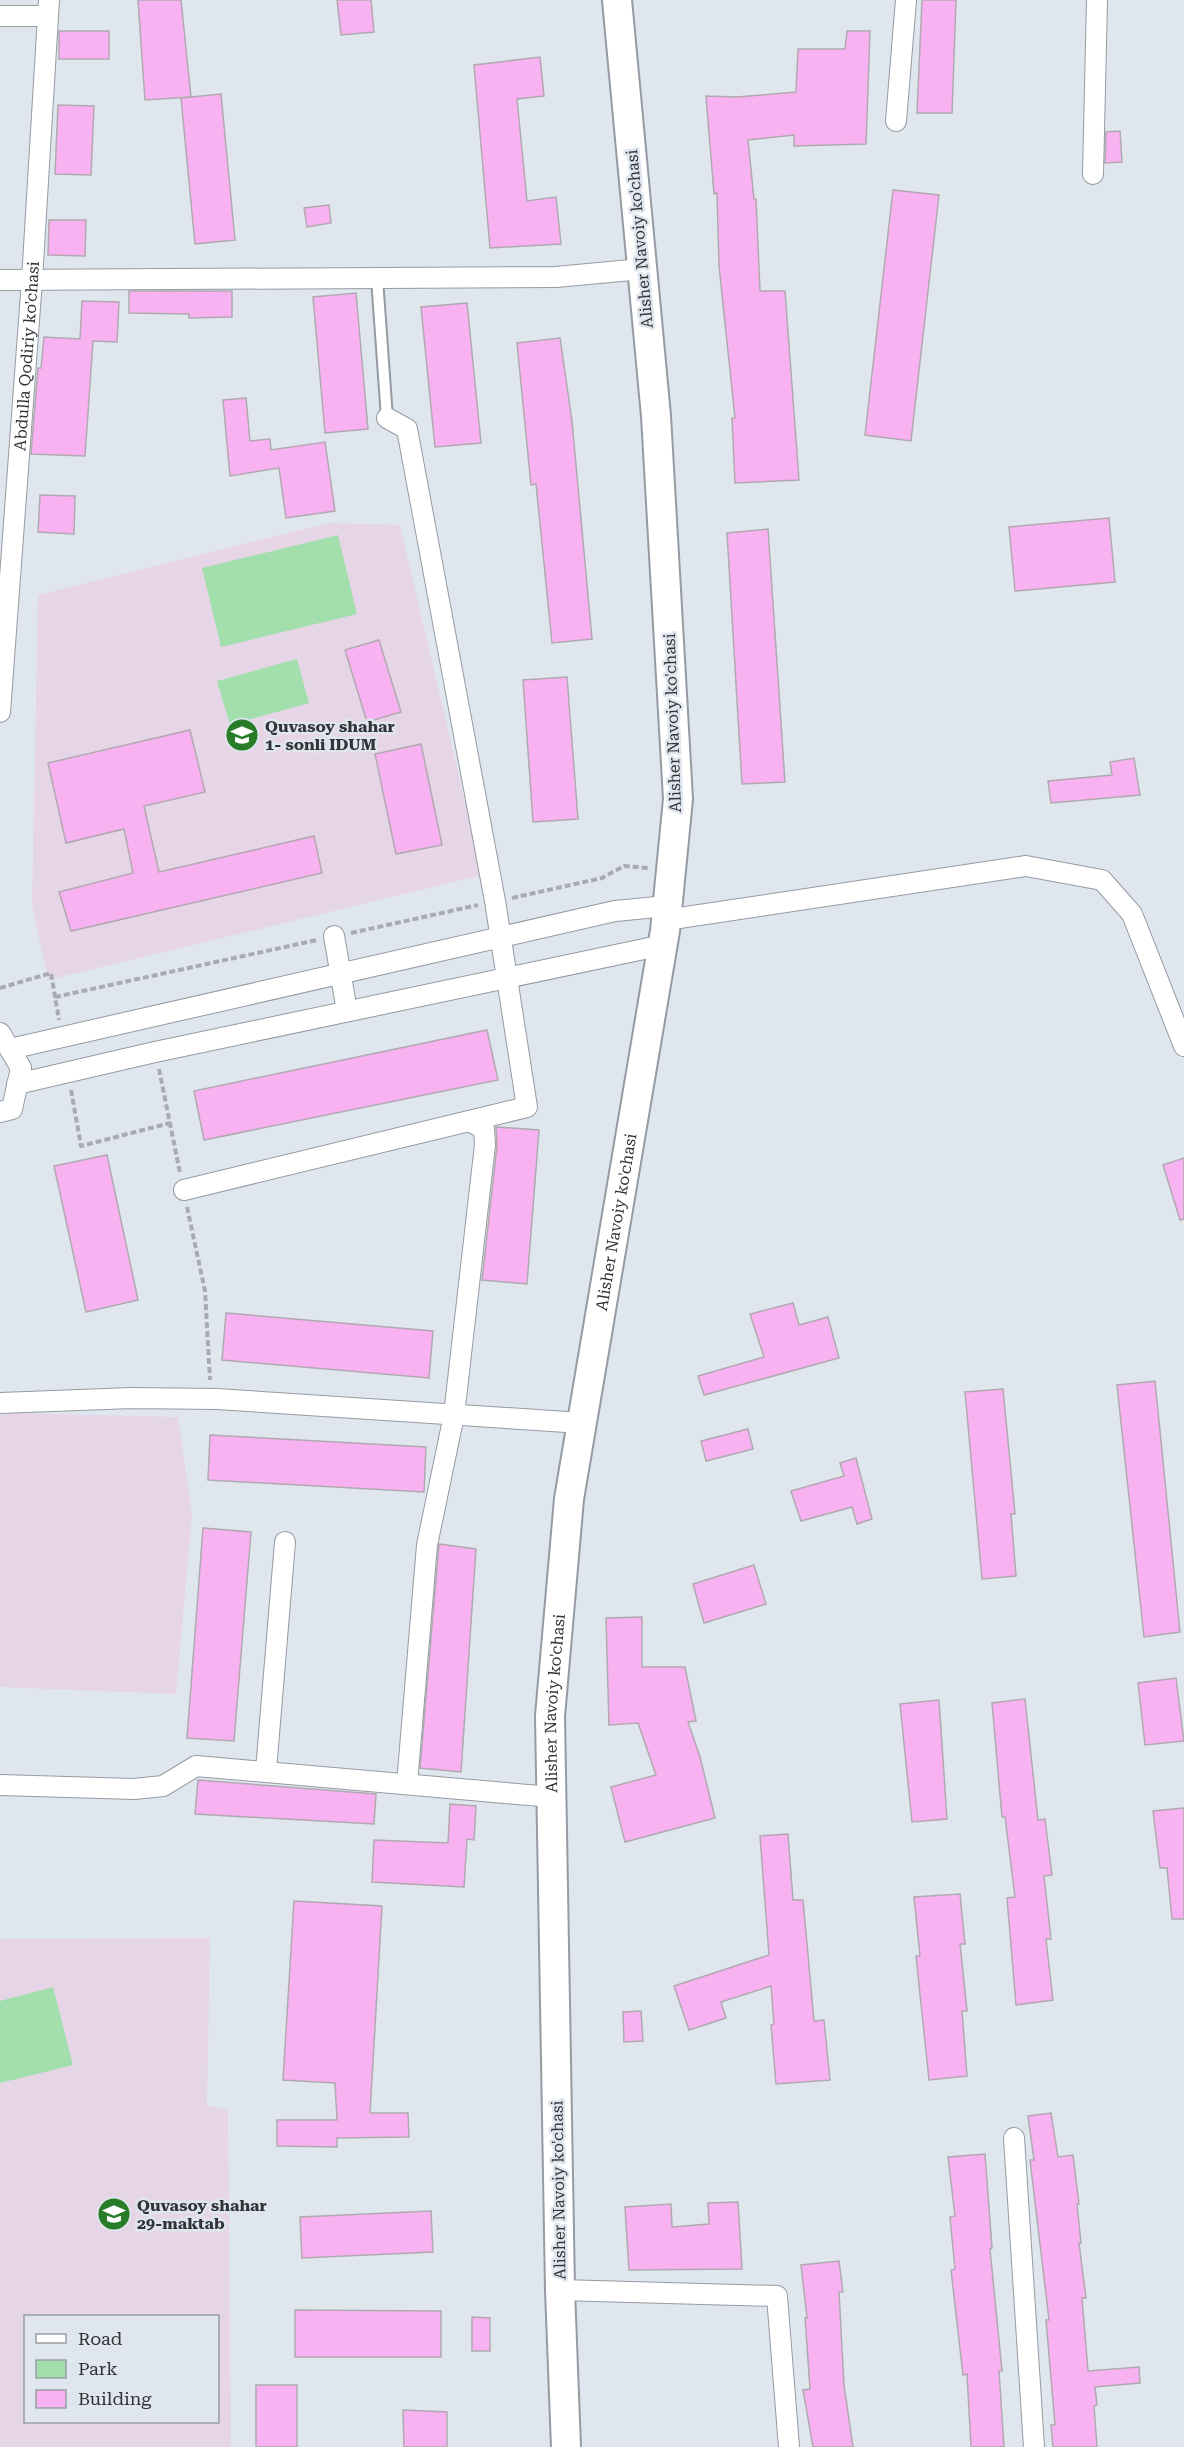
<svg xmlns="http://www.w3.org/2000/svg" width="1184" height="2447" viewBox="0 0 1184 2447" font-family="'Roboto Serif',serif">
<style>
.education{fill:#e6d5e6;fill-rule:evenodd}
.green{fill:#a3dfac}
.building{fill:#f8b2f1;stroke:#b1a9b0;stroke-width:1.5}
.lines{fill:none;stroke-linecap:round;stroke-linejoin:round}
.lane-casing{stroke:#959ba3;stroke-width:14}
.street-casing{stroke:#959ba3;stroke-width:22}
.secondary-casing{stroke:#959ba3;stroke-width:32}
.path{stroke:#a7acb3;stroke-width:4;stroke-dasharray:6 3;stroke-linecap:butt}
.lane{stroke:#fff;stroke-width:10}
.street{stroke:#fff;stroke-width:20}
.secondary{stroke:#fff;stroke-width:28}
.labels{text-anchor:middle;stroke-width:5;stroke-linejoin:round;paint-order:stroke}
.street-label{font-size:16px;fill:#313336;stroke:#dfe6ee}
.poi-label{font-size:16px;font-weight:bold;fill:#313336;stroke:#dfe6ee;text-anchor:start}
</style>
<rect width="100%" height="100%" fill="#dfe6ee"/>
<g class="education">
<path d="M329 523 400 525 482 875 48 980 32 905 38 595Z"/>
<path d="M11 1413 178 1417 192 1515 176 1694 0 1687V1415Z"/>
<path d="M210 1938 207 2105 228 2111 231 2447H0V1939ZM26 2316H218V2422H26Z"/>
</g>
<g class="green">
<path d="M338 535 357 614 221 647 202 568Z"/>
<path d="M297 659 309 703 230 725 217 681Z"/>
<path d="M53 1987 73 2065 0 2083V2001Z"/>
</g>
<g class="building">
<path d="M138 0H181L191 97 145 100Z"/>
<path d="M337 0H371L374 32 341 35Z"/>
<path d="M922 0H956L952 113H917Z"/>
<rect x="59" y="31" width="50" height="28"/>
<path d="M847 31H870L866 144 794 146V135L748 140 754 199H756L760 291H785L799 480 735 483 732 418H735L719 266 717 193 714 194 706 96 737 97 796 92 798 49H845Z"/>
<path d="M540 57 544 96 517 99 527 201 556 197 561 244 490 248 474 65Z"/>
<path d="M221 94 235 240 195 244 181 98Z"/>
<path d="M58 105 94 106 91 175 55 174Z"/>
<path d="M1120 131 1122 162 1105 163 1106 132Z"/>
<path d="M893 190 939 195 911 441 865 435Z"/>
<path d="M329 205 331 223 307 227 304 208Z"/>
<path d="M49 220H86L85 256 48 255Z"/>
<path d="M129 291H232V317L189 318V314L129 313Z"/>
<path d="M356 293 368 429 325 433 313 297Z"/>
<path d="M82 301 119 302 117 342 93 341 85 456 31 454 38 368H41L44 337 80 339Z"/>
<path d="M467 303 481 443 435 447 421 307Z"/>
<path d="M560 338 572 421 592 639 552 643 536 484 531 485 517 343Z"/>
<path d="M246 398 250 441 270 439 271 450 325 442 335 511 286 518 279 468 230 476 223 400Z"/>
<path d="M40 495 75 496 74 534 38 532Z"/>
<path d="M1109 518 1115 582 1015 591 1009 527Z"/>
<path d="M768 529 785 782 742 784 727 533Z"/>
<path d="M379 640 401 712 367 722 345 650Z"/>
<path d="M567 677 578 819 533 822 523 680Z"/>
<path d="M190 730 205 792 144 806 159 872 314 836 322 873 71 931 59 892 133 873 124 829 66 843 48 763Z"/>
<path d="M421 744 442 845 396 854 375 754Z"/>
<path d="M1134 758 1140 795 1051 803 1048 781 1112 775 1110 762Z"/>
<path d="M487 1030 498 1080 204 1140 194 1091Z"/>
<path d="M496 1127 539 1130 527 1284 482 1280 497 1146Z"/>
<path d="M107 1155 138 1300 86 1312 54 1166Z"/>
<path d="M1184 1158V1219L1180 1220 1163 1165Z"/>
<path d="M793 1303 799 1325 828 1317 839 1358 704 1395 698 1376 764 1357 750 1314Z"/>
<path d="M226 1313 433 1331 429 1378 222 1360Z"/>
<path d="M1155 1381 1180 1632 1144 1637 1117 1385Z"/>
<path d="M1003 1389 1015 1514H1011L1016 1576 982 1579 965 1392Z"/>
<path d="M748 1429 753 1449 706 1461 701 1441Z"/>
<path d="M210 1435 426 1447 424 1492 208 1480Z"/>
<path d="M856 1458 872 1519 857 1524 852 1507 801 1521 791 1491 844 1476 840 1463Z"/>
<path d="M203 1528 251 1532 234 1741 187 1738Z"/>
<path d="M439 1544 476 1549 461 1772 420 1768Z"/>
<path d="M754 1565 766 1604 704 1623 693 1584Z"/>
<path d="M642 1617V1667H685L696 1721 688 1722 700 1757 715 1818 625 1842 611 1787 656 1775 638 1723 609 1725 606 1618Z"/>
<path d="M1176 1678 1184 1741 1145 1745 1138 1683Z"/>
<path d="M1025 1699 1038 1820 1045 1819 1052 1875 1044 1876 1051 1939H1046L1053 2000 1016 2005 1007 1898 1015 1897 1005 1817H1002L992 1703Z"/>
<path d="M939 1700 947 1819 912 1822 900 1704Z"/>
<path d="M198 1780 376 1794 374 1824 195 1814Z"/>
<path d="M450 1804 476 1806 474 1840 467 1839 464 1887 372 1882 374 1840 448 1843Z"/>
<path d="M1184 1808V1919H1172L1167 1868H1160L1153 1811Z"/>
<path d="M788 1834 793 1900H803L814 2021 824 2020 830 2080 776 2084 771 2025 774 2024 771 1986 721 2002 726 2018 689 2030 674 1986 769 1955 760 1836Z"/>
<path d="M960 1894 965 1944H960L967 2011H962L967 2076 929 2080 916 1956H920L914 1897Z"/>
<path d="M294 1901 382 1906 370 2113H408L409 2137 337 2138V2147L277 2146V2120H337L335 2083 283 2080Z"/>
<path d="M641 2011 643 2041 624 2042 623 2012Z"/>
<path d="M1051 2113 1058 2157 1073 2155 1079 2204H1077L1081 2243H1079L1086 2298H1082L1088 2371 1139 2367 1140 2383 1095 2387 1097 2405 1094 2406 1097 2447H1053L1051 2425H1055L1046 2320H1049L1030 2160H1034L1028 2116Z"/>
<path d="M985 2154 992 2248 990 2249 1002 2371H999L1004 2447H971L967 2374 963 2375 951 2270 955 2269 950 2217 955 2216 948 2157Z"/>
<path d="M738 2202 742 2269 629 2270 625 2207 671 2204 672 2227 709 2224 708 2203Z"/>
<path d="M431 2211 433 2252 302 2258 300 2217Z"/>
<path d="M839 2261 843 2292H839L844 2385 853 2447H813L803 2390 810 2389 805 2318H807L801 2265Z"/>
<path d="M295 2310 441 2311V2357H295Z"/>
<path d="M472 2317 490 2318V2351H472Z"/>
<rect x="256" y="2385" width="41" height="62"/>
<path d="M403 2410 447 2412V2447H404Z"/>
</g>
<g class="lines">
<defs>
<path id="lane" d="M377 278 387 418"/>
<g id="street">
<path d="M0 16H48"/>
<path d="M896 121 906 0"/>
<path d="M1093 174 1097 0"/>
<path d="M0 280 556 277 642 269"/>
<path d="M387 418 407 429 495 901 527 1107 469 1121"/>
<path id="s1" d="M0 712 32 280 49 0"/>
<path d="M666 920 1026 866 1102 880 1132 914 1184 1046"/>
<path d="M334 936 347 1011"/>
<path d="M0 1033 21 1068 12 1109 0 1112"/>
<path d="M10 1049 615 911 667 906"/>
<path d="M17 1084 155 1052 663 945"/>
<path d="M184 1190 469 1121 484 1129 485 1145 454 1415 427 1545 407 1784"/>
<path d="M0 1403 132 1398 217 1399 582 1423"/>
<path d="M266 1770 285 1542"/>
<path d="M0 1785 134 1789 163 1786 196 1766 552 1797"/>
<path d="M1014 2138 1034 2447"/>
<path d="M560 2290 777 2296 789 2447"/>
</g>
<g id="secondary">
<path id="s2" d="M566 2447 560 2290 550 1716 569 1499 665 931 678 799 656 416 617 0"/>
</g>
</defs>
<use href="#lane" class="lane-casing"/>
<use href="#street" class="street-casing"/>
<use href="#secondary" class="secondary-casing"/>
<g class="path">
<path d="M512 898 602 878 624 866 649 868"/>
<path d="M351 933 478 905"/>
<path d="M0 988 51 973 59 1020"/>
<path d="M55 997 317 940"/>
<path d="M159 1069 180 1173"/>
<path d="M71 1090 81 1146 170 1123"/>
<path d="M187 1207 205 1291 210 1380"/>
</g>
<use href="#lane" class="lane"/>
<use href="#street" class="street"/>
<use href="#secondary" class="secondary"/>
</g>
<defs>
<symbol id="school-disc" viewBox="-11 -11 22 22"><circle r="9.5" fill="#297d29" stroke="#dfe6ee"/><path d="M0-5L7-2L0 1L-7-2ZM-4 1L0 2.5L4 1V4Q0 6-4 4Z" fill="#fff"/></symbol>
</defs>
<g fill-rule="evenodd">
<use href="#school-disc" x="223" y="716" width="38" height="38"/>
<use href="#school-disc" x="95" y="2195" width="38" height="38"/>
</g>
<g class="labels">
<g class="street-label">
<text transform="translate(639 239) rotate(-95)" y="6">Alisher Navoiy ko'chasi</text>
<text dy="6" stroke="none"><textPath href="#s1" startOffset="357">Abdulla Qodiriy ko'chasi</textPath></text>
<text transform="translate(672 723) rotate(-92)" y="6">Alisher Navoiy ko'chasi</text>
<text dy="6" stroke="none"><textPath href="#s2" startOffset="1230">Alisher Navoiy ko'chasi</textPath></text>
<text dy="6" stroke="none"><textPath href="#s2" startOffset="744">Alisher Navoiy ko'chasi</textPath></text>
<text transform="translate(558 2190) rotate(-91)" y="6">Alisher Navoiy ko'chasi</text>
</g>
<g class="poi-label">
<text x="265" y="732">Quvasoy shahar<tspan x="265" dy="18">1- sonli IDUM</tspan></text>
<text x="137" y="2211">Quvasoy shahar<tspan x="137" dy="18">29-maktab</tspan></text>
</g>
</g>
<rect x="24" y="2315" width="195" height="108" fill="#dfe6ee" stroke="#999ea4" stroke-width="1.5"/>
<rect x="36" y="2334" width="30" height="9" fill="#ffffff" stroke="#999ea4" stroke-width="1.5"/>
<text x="78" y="2345" font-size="18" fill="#313336">Road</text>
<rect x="36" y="2360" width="30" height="18" fill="#a3dfac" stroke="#999ea4" stroke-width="1.5"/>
<text x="78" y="2375" font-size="18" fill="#313336">Park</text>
<rect x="36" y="2390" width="30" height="18" fill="#f8b2f1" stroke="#999ea4" stroke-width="1.5"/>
<text x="78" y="2405" font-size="18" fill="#313336">Building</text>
</svg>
